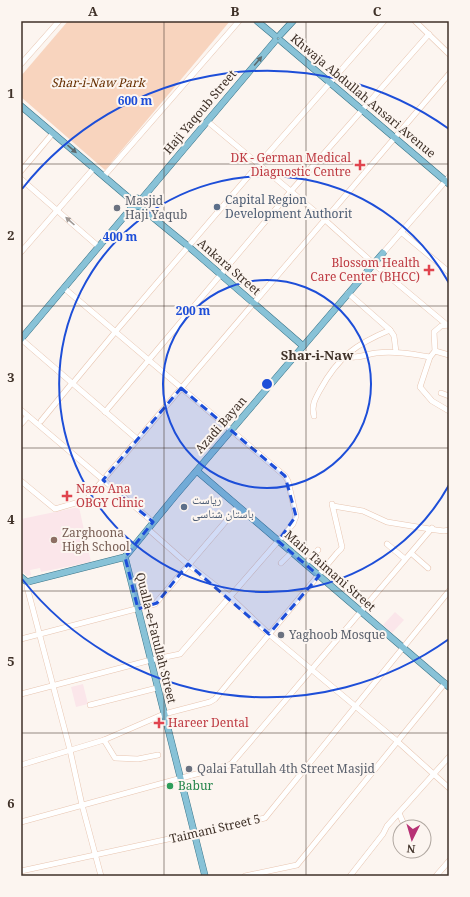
<svg xmlns="http://www.w3.org/2000/svg" width="470" height="897" viewBox="0 0 470 897" font-family="Georgia,'Noto Naskh Arabic',serif">
<style>
.education{fill:#fbe6ea}
.green{fill:#f8d4be}
.lines{fill:none;stroke-linecap:round;stroke-linejoin:round}
.minor-casing{stroke:#e8c5b0;stroke-width:6}
.major-casing{stroke:#3b7589;stroke-width:7}
.minor{stroke:#fff;stroke-width:5}
.major{stroke:#88c2d7;stroke-width:6}
.oneway{fill:#5c6b6e}
.oneway2{fill:#9f9894}
.marked{fill:#1d4ed8;fill-opacity:0.2;stroke:#1d4ed8;stroke-width:3;stroke-dasharray:8 5;stroke-linejoin:round}
.grid{fill:none;stroke:#3f3128;stroke-width:1;stroke-opacity:0.55}
.ring{fill:none;stroke:#1d4ed8;stroke-width:2}
.health-dot{fill:#e0444e;stroke:#fcf5f0;stroke-width:1.5}
.service-dot{fill:#5c6f8a;stroke:#fcf5f0;stroke-width:1.5}
.worship-dot{fill:#6b7280;stroke:#fcf5f0;stroke-width:1.5}
.education-dot{fill:#8d6e63;stroke:#fcf5f0;stroke-width:1.5}
.leisure-dot{fill:#2e9e5b;stroke:#fcf5f0;stroke-width:1.5}
.labels{text-anchor:middle;stroke-width:4;stroke-linejoin:round;paint-order:stroke}
.park-label{font-size:12px;font-style:italic;fill:#672f00;stroke:#fcf5f0}
.street-label{font-size:12px;fill:#3f3128;stroke:#fcf5f0}
.health-label{font-size:12px;fill:#be3a42;stroke:#fcf5f0;text-anchor:end}
.service-label{font-size:12px;fill:#4e5e75;stroke:#fcf5f0;text-anchor:start}
.worship-label{font-size:12px;fill:#5b616d;stroke:#fcf5f0;text-anchor:start}
.education-label{font-size:12px;fill:#785e54;stroke:#fcf5f0;text-anchor:start}
.leisure-label{font-size:12px;fill:#27864d;stroke:#fcf5f0;text-anchor:start}
.neighbourhood-label{font-size:13px;font-weight:bold;fill:#3f3128;stroke:#fcf5f0}
.centre{fill:#1d4ed8;stroke:#fcf5f0;stroke-width:2}
.ring-label{font-size:12px;text-anchor:middle;font-weight:bold;fill:#1d4ed8;stroke:#fcf5f0;stroke-width:4;stroke-linejoin:round;paint-order:stroke}
.neatline{fill:none;stroke:#3f3128;stroke-width:1.5}
.grid-label{font-size:13px;text-anchor:middle;font-weight:bold;fill:#3f3128}
</style>
<rect width="100%" height="100%" fill="#fcf5f0"/>
<g class="education">
<path d="M79 507 91 562 41 572 40 568 30 570 31 575 27 576 21 570V519Z"/>
<path d="M395 612 404 620 392 633 383 625Z"/>
<path d="M83 684 88 704 76 707 71 687Z"/>
</g>
<path class="green" d="M68 21H230L105 170 21 97V76Z"/>
<g class="lines">
<defs>
<g id="minor">
<path d="M415 21 449 54"/>
<path d="M21 64 59 21"/>
<path d="M207 121 324 219 374 264 447 325"/>
<path d="M21 171 53 133"/>
<path d="M104 176 239 21"/>
<path d="M21 179 99 247"/>
<path d="M401 232 449 272"/>
<path d="M21 252 94 168"/>
<path d="M383 253 449 177"/>
<path d="M448 325 441 326 434 332 435 351 430 357 420 387 432 401 449 411"/>
<path d="M390 330 394 336 396 352"/>
<path d="M21 339 137 439"/>
<path d="M435 351 449 355"/>
<path d="M345 356C352 360 368 354 376 353 395 351 412 354 430 357"/>
<path d="M73 383 116 331 258 165 384 21"/>
<path d="M441 393 449 396"/>
<path d="M21 410 153 522"/>
<path d="M105 412 291 191 429 34"/>
<path d="M314 416C311 406 315 399 320 390 338 357 356 344 390 330L348 293"/>
<path d="M41 421 72 383"/>
<path d="M21 424 28 416"/>
<path d="M21 481 55 509 86 500 449 74"/>
<path d="M333 506 363 511 387 522 436 530 444 531 449 530"/>
<path d="M148 529 184 561 230 597 269 634 397 741 449 788"/>
<path d="M387 544 405 559"/>
<path d="M411 553 428 568"/>
<path d="M281 563 292 552"/>
<path d="M305 564 318 550"/>
<path d="M27 582V587L70 750 82 805 101 876"/>
<path d="M21 639 155 604 238 507"/>
<path d="M21 694 151 660 180 654 293 524 296 516 288 481 285 476 64 288"/>
<path d="M90 705 157 688"/>
<path d="M104 740 115 758 138 759 158 755"/>
<path d="M21 765 104 740 164 714 210 702 215 699 337 553 341 549 342 547 332 504"/>
<path d="M399 813 405 827"/>
<path d="M21 822 229 765 232 763 432 528"/>
<path d="M21 871 265 818 449 591"/>
<path d="M245 876 297 865 445 683"/>
<path d="M350 876 383 834 387 826 449 757"/>
<path d="M436 876 449 861"/>
</g>
<g id="major">
<path d="M257 21 275 36"/>
<path d="M280 35 293 21"/>
<path d="M281 41 449 184"/>
<path d="M21 106 129 198 132 206 136 207 140 203 139 200 137 198 133 199 131 201"/>
<path d="M140 201 275 41"/>
<path d="M139 206 189 247 303 346"/>
<path d="M21 339 133 206"/>
<path d="M197 471 449 687"/>
<path d="M125 557 175 496 383 253"/>
<path d="M125 557 205 876"/>
<path d="M21 577 27 582 125 557"/>
</g>
</defs>
<use href="#minor" class="minor-casing"/>
<use href="#major" class="major-casing"/>
<use href="#minor" class="minor"/>
<use href="#major" class="major"/>
</g>
<defs><path id="oneway-solid" d="M-6-.8H1V-3.2L6.5 0L1 3.2V.8H-6Z"/></defs>
<g class="oneway">
<use href="#oneway-solid" transform="translate(258 61) rotate(-50)"/>
<use href="#oneway-solid" transform="translate(72 149) rotate(41)"/>
</g>
<use class="oneway2" href="#oneway-solid" transform="translate(70 221) rotate(-138)"/>
<path class="marked" d="M181 388 285 476 296 516 278 541 319 576 269 634 188 564 157 603 138 609 125 557 153 522 103 480Z"/>
<path class="grid" d="M164 21V876M306 21V876M21 164H449M21 306H449M21 448H449M21 591H449M21 733H449"/>
<g class="ring">
<circle cx="267" cy="384" r="104"/>
<path d="M449 485A208 208 0 1 1 449 283"/>
<path d="M449 639A313 313 0 0 1 22 579M22 189A313 313 0 0 1 449 129"/>
</g>
<g class="health-dot">
<path d="M358 159h4v4h4v4h-4v4h-4v-4h-4v-4h4z"/>
<path d="M427 264h4v4h4v4h-4v4h-4v-4h-4v-4h4z"/>
<path d="M65 490h4v4h4v4h-4v4h-4v-4h-4v-4h4z"/>
<path d="M157 717h4v4h4v4h-4v4h-4v-4h-4v-4h4z"/>
</g>
<g class="service-dot">
<circle cx="217" cy="207" r="4"/>
<circle cx="184" cy="507" r="4"/>
</g>
<g class="worship-dot">
<circle cx="117" cy="208" r="4"/>
<circle cx="281" cy="635" r="4"/>
<circle cx="189" cy="769" r="4"/>
</g>
<circle class="education-dot" cx="54" cy="540" r="4"/>
<circle class="leisure-dot" cx="170" cy="786" r="4"/>
<g class="labels">
<g class="park-label">
<text x="98" y="87">Shar-i-Naw Park</text>
</g>
<g class="street-label">
<text transform="translate(363 96) rotate(40)" y="4">Khwaja Abdullah Ansari Avenue</text>
<text transform="translate(200 112) rotate(-50)" y="4">Haji Yaqoub Street</text>
<text transform="translate(229 267) rotate(41)" y="4">Ankara Street</text>
<text transform="translate(221 425) rotate(-49)" y="4">Azadi Bayan</text>
<text transform="translate(330 571) rotate(41)" y="4">Main Taimani Street</text>
<text transform="translate(156 638) rotate(76)" y="4">Qualla-e-Fatullah Street</text>
<text transform="translate(215 829) rotate(-13)" y="4">Taimani Street 5</text>
</g>
<g class="health-label">
<text x="351" y="162">DK - German Medical<tspan x="351" dy="14">Diagnostic Centre</tspan></text>
<text x="420" y="267">Blossom Health<tspan x="420" dy="14">Care Center (BHCC)</tspan></text>
<text x="76" y="493" text-anchor="start">Nazo Ana<tspan x="76" dy="14">OBGY Clinic</tspan></text>
<text x="168" y="727" text-anchor="start">Hareer Dental</text>
</g>
<g class="service-label">
<text x="225" y="204">Capital Region<tspan x="225" dy="14">Development Authorit</tspan></text>
<text x="192" y="504">ریاست<tspan x="192" dy="14">باستان شناسی</tspan></text>
</g>
<g class="worship-label">
<text x="125" y="205">Masjid<tspan x="125" dy="14">Haji Yaqub</tspan></text>
<text x="289" y="639">Yaghoob Mosque</text>
<text x="197" y="773">Qalai Fatullah 4th Street Masjid</text>
</g>
<g class="education-label">
<text x="62" y="537">Zarghoona<tspan x="62" dy="14">High School</tspan></text>
</g>
<g class="leisure-label">
<text x="178" y="790">Babur</text>
</g>
<g class="neighbourhood-label">
<text x="317" y="360">Shar-i-Naw</text>
</g>
</g>
<circle cx="267" cy="384" r="6" class="centre"/>
<g class="ring-label">
<text x="135" y="105">600 m</text>
<text x="120" y="241">400 m</text>
<text x="193" y="315">200 m</text>
</g>
<rect width="470" height="897" fill="none" stroke="#fcf5f0" stroke-width="44"/>
<g transform="translate(412 839) rotate(185)"><circle r="19" fill="#fcf5f0" stroke="#b0a7a0"/>
<path d="M0-3L7 15L0 10L-7 15Z" fill="#b73275"/>
<text y="-6" font-size="11" font-weight="bold" text-anchor="middle" fill="#3f3128">N</text>
</g>
<rect x="22" y="22" width="426" height="853" class="neatline"/>
<g class="grid-label">
<text x="93" y="16">A</text>
<text x="235" y="16">B</text>
<text x="377" y="16">C</text>
<text x="11" y="98">1</text>
<text x="11" y="240">2</text>
<text x="11" y="382">3</text>
<text x="11" y="524">4</text>
<text x="11" y="666">5</text>
<text x="11" y="808">6</text>
</g>
</svg>
